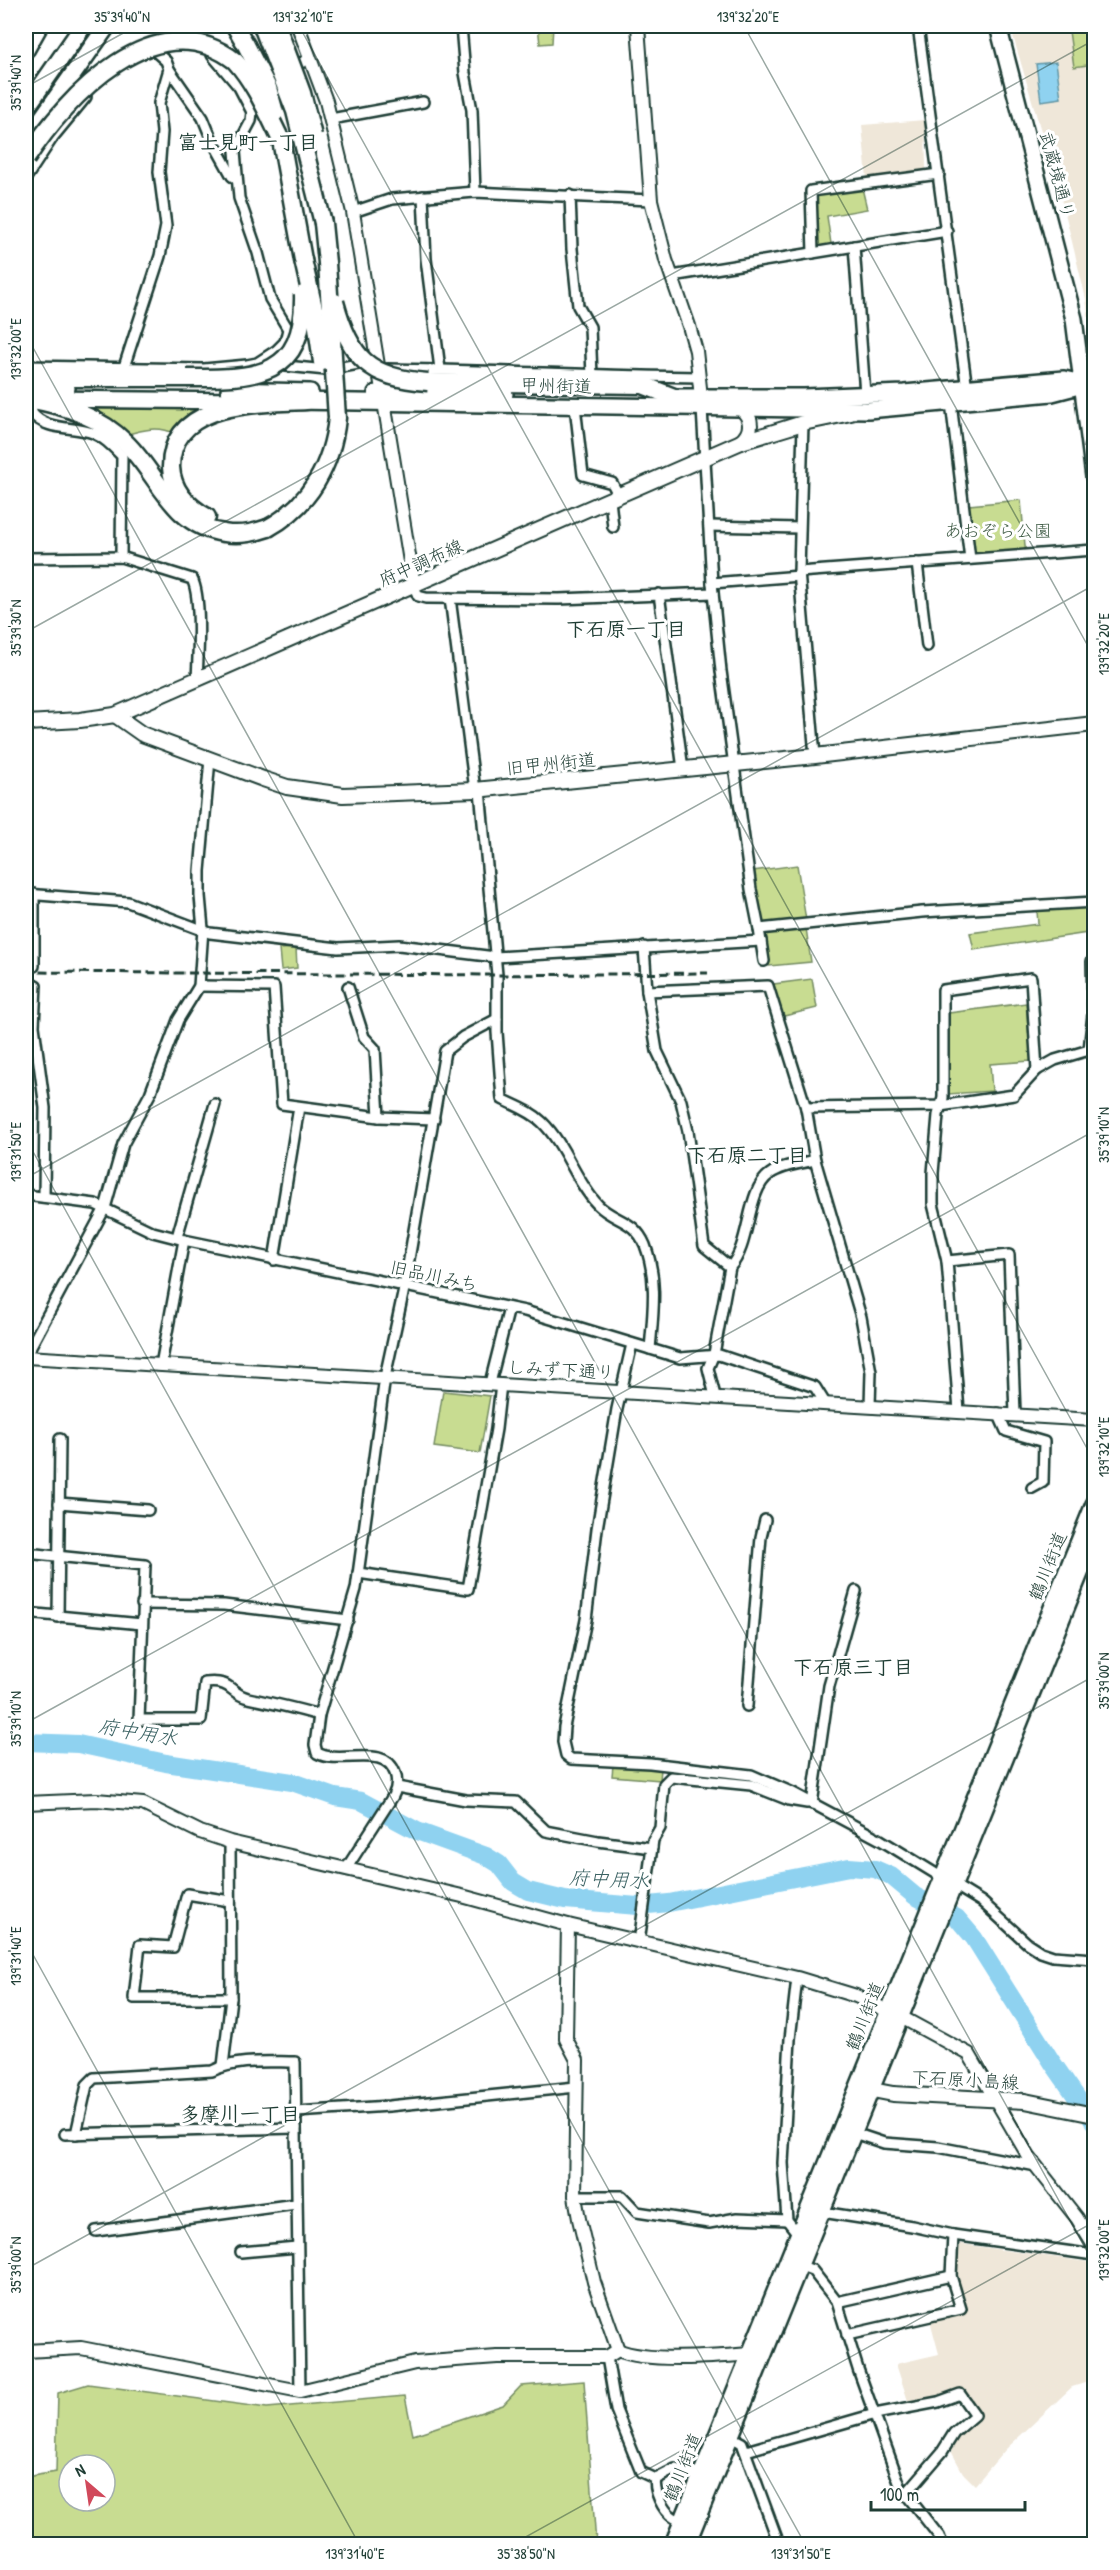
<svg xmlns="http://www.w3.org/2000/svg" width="1120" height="2570" viewBox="0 0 1120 2570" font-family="'Patrick Hand','Klee One',sans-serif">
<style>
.built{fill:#efe7d9}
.green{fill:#c8dc91;stroke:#748c62;stroke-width:1.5;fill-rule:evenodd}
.water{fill:#8fd2f0;stroke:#6296a5;stroke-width:1.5}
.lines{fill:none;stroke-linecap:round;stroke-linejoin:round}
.river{stroke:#8fd2f0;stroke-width:18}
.minor-casing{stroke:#1f3d34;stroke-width:14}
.tertiary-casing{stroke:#1f3d34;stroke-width:16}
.secondary-casing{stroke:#1f3d34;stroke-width:18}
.primary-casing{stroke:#1f3d34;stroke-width:20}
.trunk-casing{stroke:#1f3d34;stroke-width:20}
.motorway-casing{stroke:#1f3d34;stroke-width:21}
.minor{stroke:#fff;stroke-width:9}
.tertiary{stroke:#fff;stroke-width:12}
.secondary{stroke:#fff;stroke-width:14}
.primary{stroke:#fff;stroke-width:15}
.trunk{stroke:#fff;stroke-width:15}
.motorway{stroke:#fff;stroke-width:16}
.rail{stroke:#1f3d34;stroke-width:3;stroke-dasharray:9 4.5;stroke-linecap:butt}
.motorway-bridge-casing{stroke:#1f3d34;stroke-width:21;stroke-linecap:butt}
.motorway-bridge{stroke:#fff;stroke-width:16}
.ticks{fill:none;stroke:#1f3d34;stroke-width:1.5;stroke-opacity:0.45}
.labels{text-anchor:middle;stroke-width:6;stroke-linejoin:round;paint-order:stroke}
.street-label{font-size:18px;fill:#1f3d34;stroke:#fff}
.park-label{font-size:18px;fill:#415d47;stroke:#fff}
.neighbourhood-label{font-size:20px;font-weight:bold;fill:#1f3d34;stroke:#fff}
.water-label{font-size:20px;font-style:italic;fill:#3b6263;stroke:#fff}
.neatline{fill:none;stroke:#1f3d34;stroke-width:2}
.ticks-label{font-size:15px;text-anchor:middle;fill:#1f3d34}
</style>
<rect width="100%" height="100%" fill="#fff"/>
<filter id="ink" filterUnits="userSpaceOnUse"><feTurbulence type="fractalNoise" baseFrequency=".0167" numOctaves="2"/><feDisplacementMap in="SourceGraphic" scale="12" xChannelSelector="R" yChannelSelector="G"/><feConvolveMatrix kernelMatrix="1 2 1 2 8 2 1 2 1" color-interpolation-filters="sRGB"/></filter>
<g filter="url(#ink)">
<g class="built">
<path d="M1010 26H1094V345L1092 346 1086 299 1064 209Z"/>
<path d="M925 120 926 169 867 179 862 125Z"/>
<path d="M961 2244 1094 2263V2380L1072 2387 1006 2449 975 2485 963 2473 950 2449 957 2435 982 2416 962 2389 909 2404 896 2364 939 2354 931 2324 935 2319 967 2312 957 2277 959 2247Z"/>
</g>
<g class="green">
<path d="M538 26H553L552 43 540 44Z"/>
<path d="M1050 26H1094V64L1074 67 1069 31 1051 33Z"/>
<path d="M862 188 867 209 827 216 831 244 815 247 814 193Z"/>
<path d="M204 408 175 434C159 425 142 430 125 435L89 409Z"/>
<path d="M1021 500 1026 557 974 561 969 505Z"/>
<path d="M797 865 806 920 762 925 753 871Z"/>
<path d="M1094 905V932L974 950 970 933 1038 924 1037 911Z"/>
<path d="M806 928 811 962 769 966 764 933Z"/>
<path d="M296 948 297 968 281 970 279 949Z"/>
<path d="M812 979 817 1008 780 1017 774 984Z"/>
<path d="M1026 1003 1031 1061 990 1064 992 1091 948 1094 949 1013Z"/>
<path d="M443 1391 490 1396 480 1453 434 1447Z"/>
<path d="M613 1765 661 1769 660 1780 612 1776Z"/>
<path d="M584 2381 596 2544H26V2477L56 2472 58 2393 88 2384 267 2408 405 2396 413 2435 503 2405 521 2386ZM69 2465H105V2501H69Z"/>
</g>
<path class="water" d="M1056 62 1061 98 1041 101 1036 64Z"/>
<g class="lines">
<path class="river" d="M26 1742 78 1744 166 1763 292 1782 335 1797 361 1801 417 1831 486 1856 499 1864 513 1882 528 1891 565 1900 638 1906 669 1903 849 1867 875 1869 891 1876 915 1896 957 1918 974 1938 1052 2062 1094 2122"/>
<defs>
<g id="minor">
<path d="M461 26 465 73 472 110 475 192"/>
<path d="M918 26 967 389"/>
<path d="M169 69 203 118 212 140 232 176 237 180"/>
<path d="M260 78 311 59"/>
<path d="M331 119 423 102"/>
<path d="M26 178 53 137 86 97"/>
<path d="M570 195 572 249 578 306 590 327 592 376"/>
<path d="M423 196 426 259 440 369"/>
<path d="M353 212 392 199 475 192 651 200"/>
<path d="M854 246 865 394"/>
<path d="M813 253 811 191 939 174"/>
<path d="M672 276 947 231"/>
<path d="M276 365 326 370 369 362"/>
<path d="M26 366 204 369 247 365 257 363 277 350 285 342 288 329 270 299 258 253 239 198 235 151 251 121 252 112 239 87 212 55"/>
<path d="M124 367 160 256 166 226 159 172 162 132 159 103 169 69 166 61 149 46"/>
<path d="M387 369C491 370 595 376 699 377"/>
<path d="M31 400 32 413C45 431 74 426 93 433 105 438 113 447 122 456L121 557"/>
<path d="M951 403 970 559"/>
<path d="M575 406 583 475 612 483 619 496"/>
<path d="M702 408 712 583 721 671 751 889 759 929"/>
<path d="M803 423 799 572 815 756"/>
<path d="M610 500 613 527"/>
<path d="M709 526 799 528"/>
<path d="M26 558 121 557 192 579C202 597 198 657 197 680"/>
<path d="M917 563 927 646"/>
<path d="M799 572 1094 550"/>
<path d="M712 583 800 576"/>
<path d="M414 586 418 596 426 598 559 599 713 593"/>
<path d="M659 594 683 769"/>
<path d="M450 598 475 790"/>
<path d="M480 790 497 975V1032L502 1099C516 1106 531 1111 542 1122 566 1145 575 1181 598 1205 615 1222 634 1219 645 1245 658 1279 653 1314 650 1349"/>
<path d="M26 894 128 902 210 933 338 948 399 945 495 957 761 941"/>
<path d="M644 947 647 991 657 1051 681 1101 688 1131 704 1246 730 1267C751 1245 746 1190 770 1174 782 1165 800 1164 815 1160"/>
<path d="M764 961 759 929 922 912 1094 902"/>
<path d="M34 966V894"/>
<path d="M36 985 34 1026 45 1108 44 1197"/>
<path d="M199 986 274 987 282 1104 379 1117 434 1119"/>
<path d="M348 987 364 1037 375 1049 379 1117"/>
<path d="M647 991 768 986 806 1108"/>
<path d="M1037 1070 1055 1060 1089 1050 1093 1014 1092 961H1094"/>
<path d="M26 1195 95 1204 153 1232 184 1240 525 1311 680 1358 719 1355 815 1387 825 1403"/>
<path d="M177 1237 215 1104"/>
<path d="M274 1260 299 1107"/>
<path d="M947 1261 1009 1255 1015 1414"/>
<path d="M632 1344 617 1409 597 1529 586 1620 564 1727 563 1742 566 1755 571 1759 650 1763 751 1775 793 1793 879 1839 982 1902 1027 1943 1041 1952 1053 1956 1094 1959"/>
<path d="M26 1355 105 1208 123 1144 150 1094 178 1020 199 986 203 929 200 896V871L210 759"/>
<path d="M161 1365 184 1240"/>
<path d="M490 1383 509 1308"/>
<path d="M715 1396 708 1368 714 1354 730 1267"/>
<path d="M870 1405 871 1372 861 1317 815 1160 806 1108 940 1106 1014 1095 1037 1070 1031 978 943 990V1098L938 1115 933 1173V1204L947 1261 959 1411"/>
<path d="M998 1413 1006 1431 1044 1442 1043 1482 1032 1488"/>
<path d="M59 1503 148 1510"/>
<path d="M26 1553 145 1565 139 1720H201L205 1683C234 1680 228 1693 248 1698 272 1703 295 1708 319 1715"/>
<path d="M358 1573 468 1589 496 1429 501 1384"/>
<path d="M142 1604 224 1605 348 1620"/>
<path d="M26 1613 142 1624"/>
<path d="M58 1617 60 1439"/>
<path d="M747 1706 761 1537 765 1520"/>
<path d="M397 1787 466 1800 516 1802 546 1831 598 1841 652 1848"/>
<path d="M812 1804 829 1686 856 1591"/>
<path d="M346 1869 393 1796C397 1788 398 1781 395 1773 385 1743 341 1766 317 1753L315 1745 319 1715 356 1589 385 1377 403 1294 445 1051 463 1037 497 1019"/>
<path d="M230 1901 187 1894 173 1947 140 1945 134 1998H231"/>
<path d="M639 1942 653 1840 660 1828 664 1784 671 1777 751 1785 789 1800 807 1803"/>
<path d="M797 1978 790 2039 783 2163 787 2220 798 2234"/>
<path d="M223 2066 231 1998 230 1842"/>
<path d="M296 2112 389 2106 576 2087"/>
<path d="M854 2133 884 2143 938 2147 1036 2166"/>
<path d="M65 2134 296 2128"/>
<path d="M76 2134 87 2085 94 2078 212 2071C237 2059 267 2062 295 2062L300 2391"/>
<path d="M575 2196H622L637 2212 709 2223 737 2218 787 2220"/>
<path d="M822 2212 912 2226 953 2235 1094 2255"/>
<path d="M96 2231 296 2204"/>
<path d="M241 2252 297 2247"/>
<path d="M801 2266 812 2270 837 2302 858 2369 901 2488 939 2536 942 2544"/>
<path d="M837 2302 951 2276"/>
<path d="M847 2335 961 2309 951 2276 953 2235"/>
<path d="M607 2357 616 2410 641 2472 656 2479"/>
<path d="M731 2437 742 2443 779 2544"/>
<path d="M746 2451 875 2414 938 2402 960 2394 975 2415 954 2433 942 2452 905 2495"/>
<path d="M687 2523C683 2521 677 2520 673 2517 663 2511 653 2490 656 2479L675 2469 701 2475"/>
</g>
<g id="tertiary">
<path d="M298 26 326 101 353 212 414 586"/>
<path d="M638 26 651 200 666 260 689 326 696 351 701 397"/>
<path d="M26 1357 1094 1420"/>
<path d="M26 1803 96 1800 143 1804 200 1832 230 1842 462 1896 568 1925 797 1978 856 1996 901 2017 969 2054 1029 2157 1077 2218 1094 2246"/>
<path d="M568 1925 566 2039 577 2060 575 2196 579 2219 594 2282 618 2350"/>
<path d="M26 2351 81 2348 300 2391 415 2363 497 2357H607L618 2350C647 2363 716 2357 749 2354"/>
</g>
<g id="secondary">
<path d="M741 408C753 418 753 432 741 442"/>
<path d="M115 715 142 734 263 779 287 787 343 795 475 790 815 756 1094 724"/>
<path d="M26 723 80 720 115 715 741 442 803 423 851 413"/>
<path d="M862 2088 893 2094 1025 2101 1094 2115"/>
</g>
<g id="primary">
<path d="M998 26 1074 319 1094 477"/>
<path d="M673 2544 1094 1504"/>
<path d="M687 2544 1094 1539"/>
</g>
<g id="trunk">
<path d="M26 388H67"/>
<path d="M229 390 310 392"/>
<path d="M376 393 505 394"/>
<path d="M676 397H804L904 393 1064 379 1082 383"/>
<path d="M41 399 245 401"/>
<path d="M293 401 868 410 1052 393 1094 382"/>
</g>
<g id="motorway">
<path d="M235 26 246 45"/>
<path d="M26 49 39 26"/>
<path d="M26 108 83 26"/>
<path d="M281 140 303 260"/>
<path d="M26 141 107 26"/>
<path d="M323 223 327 263"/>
<path d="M26 378H187"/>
<path d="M428 382 643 385 674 397"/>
<path d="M28 399C65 406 99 416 126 443 159 475 172 526 224 533 240 536 254 533 268 528"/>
<path d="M207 517C189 507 172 491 171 467 171 400 260 404 306 401"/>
</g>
</defs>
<use href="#minor" class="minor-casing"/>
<use href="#tertiary" class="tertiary-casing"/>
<use href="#secondary" class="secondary-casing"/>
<use href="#primary" class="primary-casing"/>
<use href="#trunk" class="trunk-casing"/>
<use href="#motorway" class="motorway-casing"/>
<use href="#minor" class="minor"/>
<use href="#tertiary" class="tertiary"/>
<use href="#secondary" class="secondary"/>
<use href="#primary" class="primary"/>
<use href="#trunk" class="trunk"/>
<use href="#motorway" class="motorway"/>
<path class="rail" d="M26 972 497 975 708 973"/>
<defs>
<g id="motorway-bridge">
<path d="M262 26 295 111 323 223"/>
<path d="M277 26 302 93 313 136"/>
<path d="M246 45 268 88 275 113"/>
<path d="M26 159C67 96 156 0 235 61 255 83 268 114 281 140"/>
<path d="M303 260 315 313 322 362"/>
<path d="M335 302C350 358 369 378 428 382"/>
<path d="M187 378C255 378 305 379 303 294"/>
<path d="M268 528C310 505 332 465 337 418L327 263"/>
</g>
</defs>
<use href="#motorway-bridge" class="motorway-bridge-casing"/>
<use href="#motorway-bridge" class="motorway-bridge"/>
</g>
</g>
<path class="ticks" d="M299 26 1094 1461M744 26 1094 657M26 87 136 26M26 335 1094 2264M26 632 1094 40M26 1139 805 2544M26 1178 1094 585M26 1723 1094 1131M26 1942 359 2544M26 2269 1094 1676M513 2544 1094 2222"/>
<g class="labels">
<g class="street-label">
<text transform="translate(1057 175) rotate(75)" y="6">武蔵境通り</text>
<text transform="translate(556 386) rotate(1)" y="6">甲州街道</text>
<text transform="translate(421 563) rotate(-24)" y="6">府中調布線</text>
<text transform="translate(551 764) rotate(-6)" y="6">旧甲州街道</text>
<text transform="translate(434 1276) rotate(12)" y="6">旧品川みち</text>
<text transform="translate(561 1370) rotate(3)" y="6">しみず下通り</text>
<text transform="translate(1048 1566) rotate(-68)" y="6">鶴川街道</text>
<text transform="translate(865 2016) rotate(-68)" y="6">鶴川街道</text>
<text transform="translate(965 2080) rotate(3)" y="6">下石原小島線</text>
<text transform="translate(683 2467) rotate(-68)" y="6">鶴川街道</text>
</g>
<g class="park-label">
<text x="998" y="537">あおぞら公園</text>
</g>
<g class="neighbourhood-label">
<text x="248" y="149">富士見町一丁目</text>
<text x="626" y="636">下石原一丁目</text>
<text x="747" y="1162">下石原二丁目</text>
<text x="853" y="1674">下石原三丁目</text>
<text x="240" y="2121">多摩川一丁目</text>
</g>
<g class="water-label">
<text transform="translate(138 1732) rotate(10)" y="7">府中用水</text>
<text transform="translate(609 1879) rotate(3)" y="7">府中用水</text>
</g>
</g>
<rect width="1120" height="2570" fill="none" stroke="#fff" stroke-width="66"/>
<g transform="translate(87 2483) rotate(331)"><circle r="28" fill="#ffffff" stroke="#a5b1ae" stroke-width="1.5"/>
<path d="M0-4.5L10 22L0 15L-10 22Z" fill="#d1495b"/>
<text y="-9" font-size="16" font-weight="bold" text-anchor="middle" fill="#1f3d34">N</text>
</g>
<path d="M871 2501v9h154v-9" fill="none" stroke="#1f3d34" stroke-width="3"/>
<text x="880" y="2501" font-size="18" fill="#1f3d34" stroke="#ffffff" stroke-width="4.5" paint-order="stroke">100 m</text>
<rect x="33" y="33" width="1054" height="2504" class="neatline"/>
<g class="ticks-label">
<text x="122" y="22">35°39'40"N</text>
<text x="303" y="22">139°32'10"E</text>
<text x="748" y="22">139°32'20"E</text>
<text transform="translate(16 83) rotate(-90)" y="5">35°39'40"N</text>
<text transform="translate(16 349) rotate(-90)" y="5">139°32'00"E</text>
<text transform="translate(16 628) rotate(-90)" y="5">35°39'30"N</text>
<text transform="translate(1104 644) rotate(-90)" y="5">139°32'20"E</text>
<text transform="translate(1104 1135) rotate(-90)" y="5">35°39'10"N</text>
<text transform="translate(16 1152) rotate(-90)" y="5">139°31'50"E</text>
<text transform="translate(1104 1447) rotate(-90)" y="5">139°32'10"E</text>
<text transform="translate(1104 1681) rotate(-90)" y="5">35°39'00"N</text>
<text transform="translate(16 1719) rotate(-90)" y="5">35°39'10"N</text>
<text transform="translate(16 1956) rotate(-90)" y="5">139°31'40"E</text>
<text transform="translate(1104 2250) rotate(-90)" y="5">139°32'00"E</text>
<text transform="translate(16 2265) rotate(-90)" y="5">35°39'00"N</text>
<text x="355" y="2559">139°31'40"E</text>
<text x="526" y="2559">35°38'50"N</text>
<text x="801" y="2559">139°31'50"E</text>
</g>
</svg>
